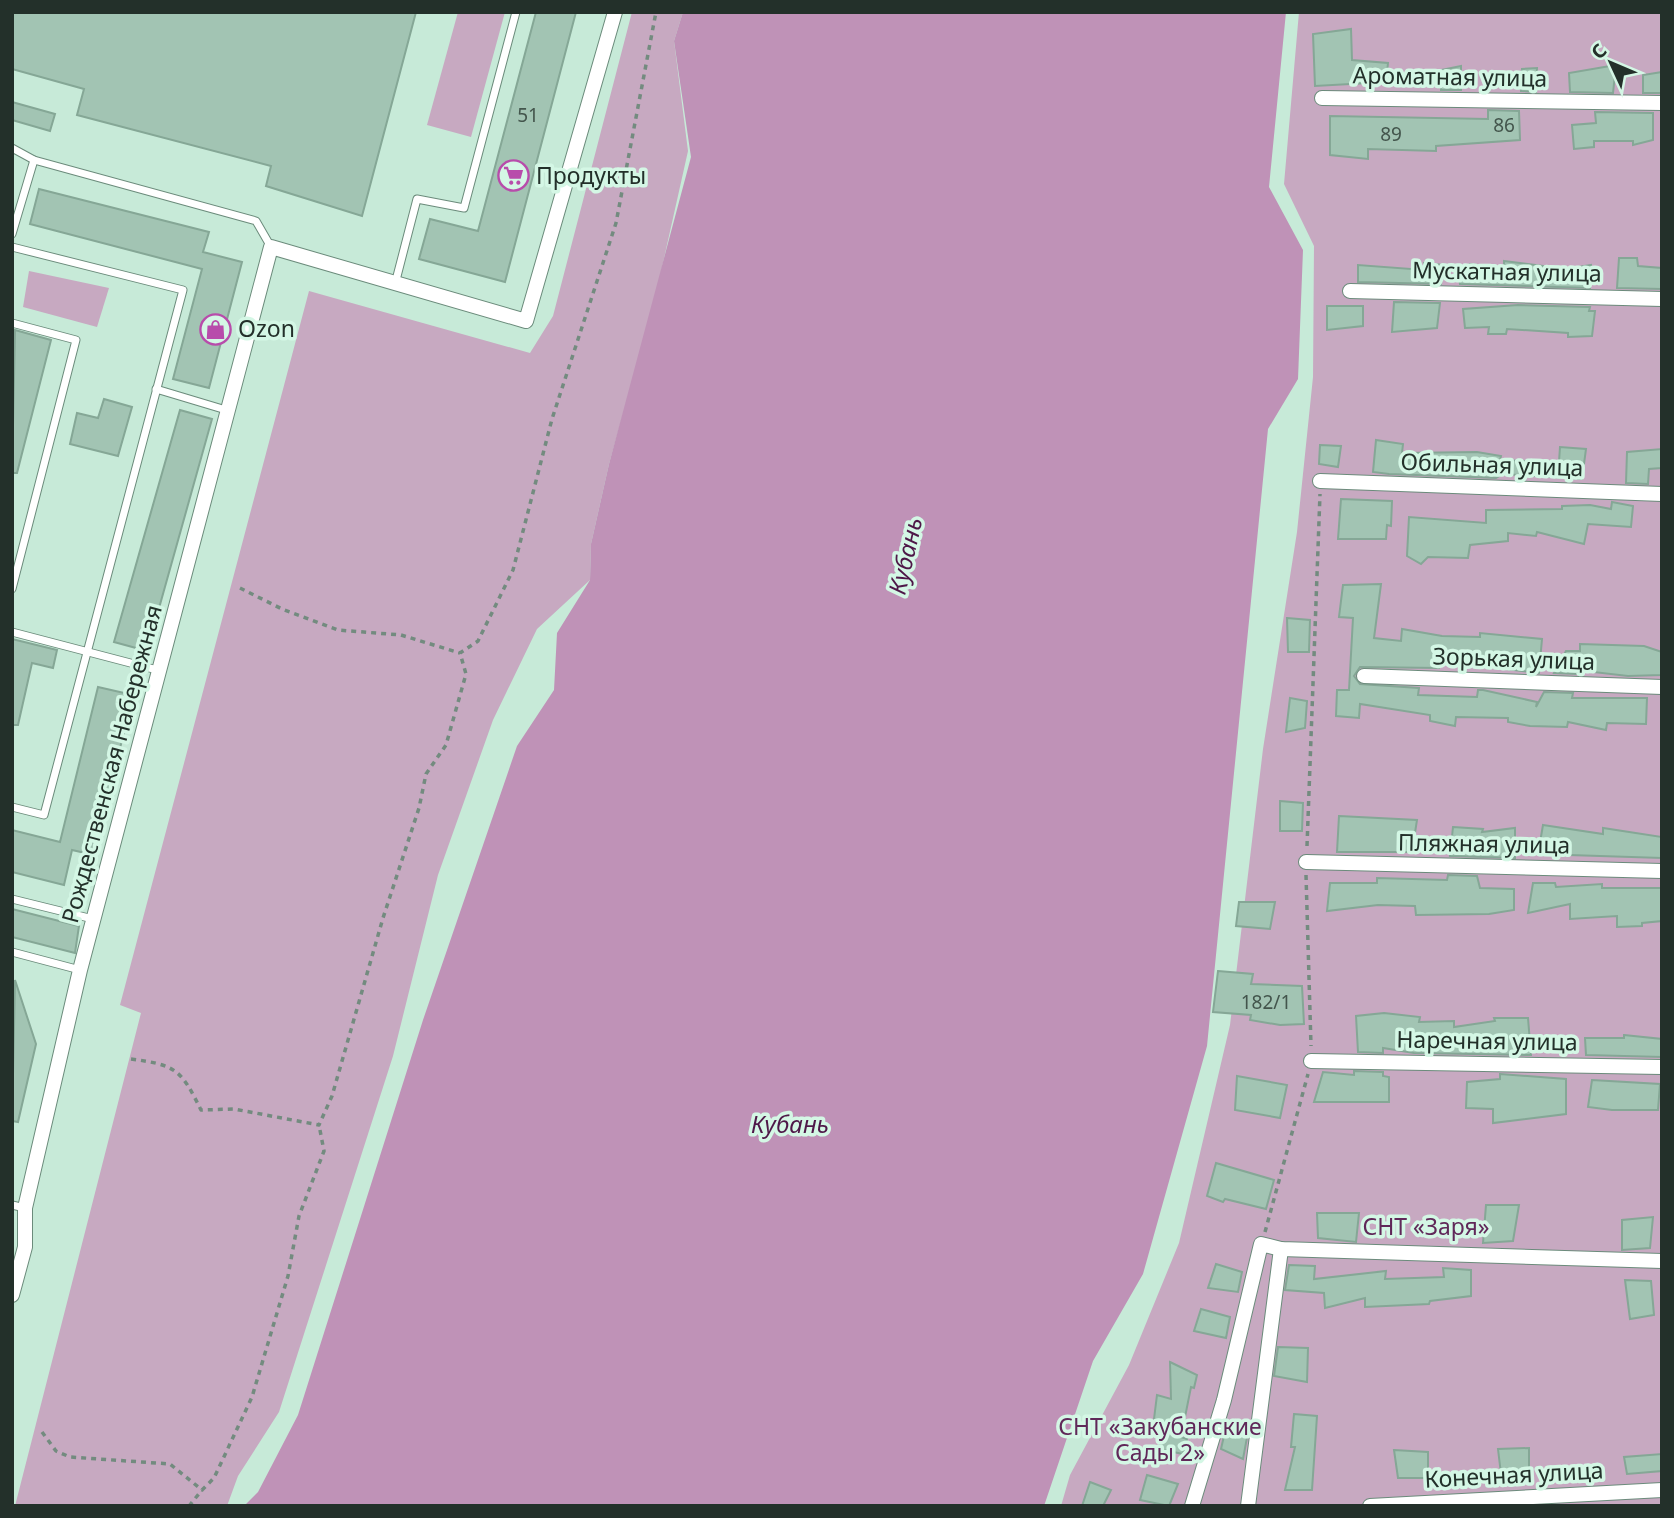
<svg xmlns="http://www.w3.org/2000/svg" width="1674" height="1518" viewBox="0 0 1674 1518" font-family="'Noto Sans',sans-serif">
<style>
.green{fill:#c7a9c1}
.water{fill:#bf92b7}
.building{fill:#a2c4b3;stroke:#85a796;stroke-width:2}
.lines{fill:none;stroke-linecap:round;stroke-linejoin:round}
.lane-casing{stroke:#6b8b7b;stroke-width:9}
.street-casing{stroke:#6b8b7b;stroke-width:16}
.path{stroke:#738b7f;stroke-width:3.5;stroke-dasharray:5 5;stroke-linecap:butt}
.lane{stroke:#fff;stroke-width:7}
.street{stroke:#fff;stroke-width:14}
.labels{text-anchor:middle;stroke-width:7;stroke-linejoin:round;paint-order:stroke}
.number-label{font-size:19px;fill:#43554c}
.street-label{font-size:23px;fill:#23302a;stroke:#d4f7e5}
.poi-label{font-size:23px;fill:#23302a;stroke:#d4f7e5;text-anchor:start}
.park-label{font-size:23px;fill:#602859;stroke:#d4f7e5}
.water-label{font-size:24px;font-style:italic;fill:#4e1748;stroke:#d4f7e5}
</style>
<rect width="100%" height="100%" fill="#c7ead8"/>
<g class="green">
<path d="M458 12H505L471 137 427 125Z"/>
<path d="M632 12H683L674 41 688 151 654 303 609 464 591 544 590 580 537 629 493 720 438 875 393 1056 279 1412 238 1476 227 1506H15L141 1013 120 1005 309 291 530 353 553 316Z"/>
<path d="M1299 12H1662V1506H1061L1070 1475 1129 1365 1179 1243 1230 1025 1263 749 1297 532 1313 377 1314 246 1284 184Z"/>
<path d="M29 271 109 288 97 327 23 307Z"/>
</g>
<path class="water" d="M683 12H1286L1269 187 1303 250 1298 379 1268 429 1207 1046 1143 1274 1093 1361 1044 1506H244L258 1492 298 1415 423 1020 517 746 554 690 557 633 590 580 591 544 609 464 691 157 674 41Z"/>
<g class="building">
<path d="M12 12H416L362 216 266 186 271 166 77 115 84 89 12 69Z"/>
<path d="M536 12H576L505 282 419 259 430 219 478 231Z"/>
<path d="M1351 29 1352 60 1388 63 1386 82 1315 86 1313 34Z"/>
<path d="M1616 65 1613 93 1570 92 1569 73Z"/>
<path d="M1461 66V90H1441V70Z"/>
<path d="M1537 68 1536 92 1521 91 1522 69Z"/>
<path d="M1662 72V93H1643V75Z"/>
<path d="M12 102 55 114 50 131 12 120Z"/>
<path d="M1488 110 1519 111 1520 140 1436 146V151L1368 149V159L1330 155V116L1488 119Z"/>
<path d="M1595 112 1653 113V140L1633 145V141H1594V147L1574 149 1572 125 1596 123Z"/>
<path d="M39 189 209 232 203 252 242 262 209 388 173 379 202 269 30 224Z"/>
<path d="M1619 258H1637L1638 266 1662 268V289L1617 288Z"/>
<path d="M1504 261 1566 269 1591 265 1590 288 1460 284 1458 267 1469 268 1470 264 1504 268Z"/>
<path d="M1424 263 1443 265 1441 284 1358 282V265L1424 270Z"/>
<path d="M1394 302 1440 303 1437 328 1392 332Z"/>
<path d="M1518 305 1590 307 1589 311H1595L1592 336 1568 337V333L1507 329 1506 334H1488L1489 327 1465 328 1463 309Z"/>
<path d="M1327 306H1363V326L1327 330Z"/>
<path d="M15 330 51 340 17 473H12Z"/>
<path d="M104 399 132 407 118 456 70 444 77 413 98 418Z"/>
<path d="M180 410 212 419 147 651 114 642Z"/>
<path d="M1376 440 1403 444 1402 453 1477 452 1501 456 1500 460 1559 462 1560 447 1586 449 1582 479 1503 474 1496 478 1389 474 1373 472Z"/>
<path d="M1320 445 1341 446 1338 467 1319 464Z"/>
<path d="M1662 449V468L1649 469 1648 484 1626 483 1627 452Z"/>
<path d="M1341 499 1392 501 1391 526 1387 525 1386 539H1338Z"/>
<path d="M1612 502 1633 506 1631 527 1588 524 1584 544 1537 532 1536 536 1508 533V541L1470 545 1468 558 1428 557 1421 564 1407 556 1409 517 1486 523V510L1562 509V506L1590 505 1611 509Z"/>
<path d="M1381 584 1374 638 1401 641 1402 629 1442 636 1480 637V633L1542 639 1539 673 1440 661 1439 668 1360 667 1354 676 1360 684 1419 688 1418 695 1477 697 1478 690H1483L1537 702 1536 707 1544 692 1573 693 1572 698H1647L1646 724 1607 723 1606 730 1568 722 1567 727 1530 726 1508 722V718L1456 717 1455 726 1430 721V715L1360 704 1359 718 1336 716 1337 690H1349L1353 618 1339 617 1343 585Z"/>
<path d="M1287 618 1310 620 1309 652H1288Z"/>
<path d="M12 639 57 650 53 668 32 663 18 725H12Z"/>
<path d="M1580 644 1644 646 1662 652V675L1628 676 1577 670V674L1554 673 1566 651H1580Z"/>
<path d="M98 687 133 695 94 855 72 850 64 885 12 872V830L60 842Z"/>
<path d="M1290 698 1307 701 1305 728 1286 732Z"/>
<path d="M1280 801 1303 803 1302 831H1280Z"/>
<path d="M1339 816 1417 820 1412 852H1337Z"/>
<path d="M1543 825 1603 834V828L1662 837V858L1538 854Z"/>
<path d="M1453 827 1483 829 1482 832 1515 828V858L1450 856Z"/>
<path d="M1448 875 1477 876 1480 888 1514 889V910L1489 914 1416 915 1415 906 1378 905 1327 911 1330 883H1377V878L1447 880Z"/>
<path d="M1533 883H1555L1556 887 1602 884V888H1662V921L1642 923V926L1617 927V916L1570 919V904L1528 913Z"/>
<path d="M1239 902H1275L1270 929 1236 926Z"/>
<path d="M12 909 79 926 75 953 12 937Z"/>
<path d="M1218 971 1253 974 1251 984 1302 986 1304 1024 1280 1025 1250 1020 1251 1015 1213 1012Z"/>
<path d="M15 980 36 1044 18 1122 12 1121Z"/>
<path d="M1384 1013 1420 1017 1419 1022 1454 1021V1027L1495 1021 1494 1018H1528L1531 1055 1414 1053 1383 1048V1053L1358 1052 1356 1016Z"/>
<path d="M1624 1035 1662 1039V1057L1586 1055 1585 1038H1624Z"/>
<path d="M1354 1071 1383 1072V1076L1389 1077V1102H1314L1323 1072 1354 1075Z"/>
<path d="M1500 1074 1566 1079V1114L1493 1123V1109L1466 1108 1467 1082 1500 1079Z"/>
<path d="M1237 1076 1287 1085 1280 1118 1235 1110Z"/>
<path d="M1592 1080 1660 1084 1658 1110H1612L1588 1107Z"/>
<path d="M1216 1163 1274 1180 1266 1209 1225 1199 1223 1202 1207 1196Z"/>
<path d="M1486 1205H1519L1513 1241 1483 1243Z"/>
<path d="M1317 1213H1359L1356 1242 1318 1238Z"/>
<path d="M1653 1217 1650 1248 1622 1250V1220Z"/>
<path d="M1216 1264 1242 1272 1238 1292 1208 1288Z"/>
<path d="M1289 1265 1315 1266 1314 1279 1386 1271 1385 1279 1444 1277 1443 1268 1471 1270V1296L1430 1301 1429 1304 1365 1307V1298L1325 1308 1324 1293 1285 1290Z"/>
<path d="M1625 1280 1651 1281 1654 1315 1630 1319Z"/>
<path d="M1201 1309 1230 1317 1226 1338 1194 1331Z"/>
<path d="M1278 1347 1308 1348 1307 1382 1274 1376Z"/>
<path d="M1170 1362 1197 1375 1194 1388 1191 1387 1181 1437 1187 1439 1183 1454 1159 1449 1164 1422 1154 1419 1157 1395 1171 1399Z"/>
<path d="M1294 1414 1317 1416 1312 1490H1285L1295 1447H1291Z"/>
<path d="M1226 1427 1248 1432 1243 1459 1221 1449Z"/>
<path d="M1529 1448V1474H1501L1498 1449Z"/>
<path d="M1394 1450 1428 1452V1478H1398Z"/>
<path d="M1662 1454V1471L1627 1474 1624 1457Z"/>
<path d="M1147 1475 1178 1484 1169 1506 1140 1500Z"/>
<path d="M1090 1482 1111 1490 1103 1506H1082Z"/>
</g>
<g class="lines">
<defs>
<g id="lane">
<path d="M12 148 34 160"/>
<path d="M12 234 34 160 256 221 271 247"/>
<path d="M12 247 183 290 44 815 12 807"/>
<path d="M395 284 417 199 464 208 516 12"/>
<path d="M12 323 76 340 12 589"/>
<path d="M156 389 226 410"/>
<path d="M12 632 161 671"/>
<path d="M12 899 93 919"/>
<path d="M12 952 80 970"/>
<path d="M12 1205 25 1208"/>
</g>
<g id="street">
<path d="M1322 98 1662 103"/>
<path d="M1350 291 1662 299"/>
<path d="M1320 481 1662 494"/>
<path d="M1364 676 1662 687"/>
<path d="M1306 862 1662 871"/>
<path d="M1311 1061 1662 1067"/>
<path d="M12 1295 25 1247V1208L80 970 271 247 526 321 615 12"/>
<path d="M1192 1506 1224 1400 1261 1244 1281 1249 1662 1261"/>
<path d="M1248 1506 1281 1249"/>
<path d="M1370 1506 1662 1490"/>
</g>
</defs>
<use href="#lane" class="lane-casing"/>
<use href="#street" class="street-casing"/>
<g class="path">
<path d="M240 588 282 609 338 630 401 635 460 653"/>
<path d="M1307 846 1320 494"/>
<path d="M1306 875 1311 1046"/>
<path d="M131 1059C177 1065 181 1070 201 1110L234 1109 319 1125 332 1096 383 918 419 808 426 774 446 745 466 674 460 653 478 641 513 570 552 419 616 223 656 12"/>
<path d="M1265 1232 1308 1074"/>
<path d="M42 1432 56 1451 70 1457 170 1464 202 1490 214 1478 252 1397 288 1276 299 1216 324 1151 319 1125"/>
<path d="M189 1506 202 1490"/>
</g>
<use href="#lane" class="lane"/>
<use href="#street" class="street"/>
</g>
<defs>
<symbol id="supermarket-ring" viewBox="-11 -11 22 22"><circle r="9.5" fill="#d4f7e5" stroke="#b84cab" stroke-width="1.5"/><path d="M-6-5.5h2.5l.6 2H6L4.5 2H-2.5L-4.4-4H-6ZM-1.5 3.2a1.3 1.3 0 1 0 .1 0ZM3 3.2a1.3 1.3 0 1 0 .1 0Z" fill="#b84cab"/></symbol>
<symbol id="shop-ring" viewBox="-11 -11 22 22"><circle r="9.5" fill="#d4f7e5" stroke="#b84cab" stroke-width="1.5"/><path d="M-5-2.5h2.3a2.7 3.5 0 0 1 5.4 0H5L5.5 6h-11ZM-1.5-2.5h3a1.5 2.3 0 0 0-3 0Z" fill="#b84cab"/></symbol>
</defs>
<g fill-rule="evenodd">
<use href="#supermarket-ring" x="496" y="158" width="35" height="35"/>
<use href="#shop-ring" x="198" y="312" width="35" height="35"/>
</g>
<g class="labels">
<g class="number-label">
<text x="528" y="122">51</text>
<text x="1504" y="132">86</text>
<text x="1391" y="141">89</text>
<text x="1266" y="1009">182/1</text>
</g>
<g class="street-label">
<text transform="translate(1450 77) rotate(1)" y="8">Ароматная улица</text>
<text transform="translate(1507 272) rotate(1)" y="8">Мускатная улица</text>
<text transform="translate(1492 465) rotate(2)" y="8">Обильная улица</text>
<text transform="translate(1514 659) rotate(2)" y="8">Зорькая улица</text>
<text transform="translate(112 764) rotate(-75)" y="8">Рождественская Набережная</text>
<text transform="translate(1484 844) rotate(1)" y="8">Пляжная улица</text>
<text transform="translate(1487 1041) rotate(1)" y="8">Наречная улица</text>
<text transform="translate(1514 1475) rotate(-3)" y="8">Конечная улица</text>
</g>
<g class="poi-label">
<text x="536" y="184">Продукты</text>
<text x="238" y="337">Ozon</text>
</g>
<g class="park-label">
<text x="1426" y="1235">СНТ «Заря»</text>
<text x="1160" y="1435">СНТ «Закубанские<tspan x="1160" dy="26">Сады 2»</tspan></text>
</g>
<g class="water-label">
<text transform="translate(906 556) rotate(-77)" y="8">Кубань</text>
<text x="790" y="1133">Кубань</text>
</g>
</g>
<rect width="1674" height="1518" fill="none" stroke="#23302a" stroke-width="28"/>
<g transform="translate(1611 63) rotate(314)" stroke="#d4f7e5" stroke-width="5" paint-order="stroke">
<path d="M0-5L12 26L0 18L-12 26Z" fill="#23302a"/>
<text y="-10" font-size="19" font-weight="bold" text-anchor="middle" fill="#23302a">С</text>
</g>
</svg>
